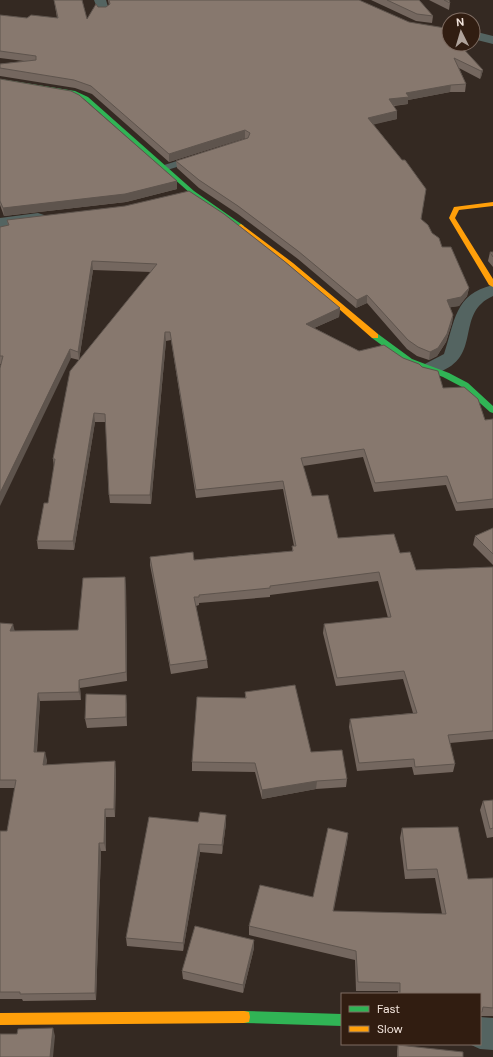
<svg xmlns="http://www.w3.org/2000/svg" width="493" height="1057" viewBox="0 0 493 1057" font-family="'DM Sans',sans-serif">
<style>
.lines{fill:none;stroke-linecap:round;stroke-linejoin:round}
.lane{fill:#546461;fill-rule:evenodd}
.street{fill:#546461;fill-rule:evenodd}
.fast{fill:#30b455;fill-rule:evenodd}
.slow{fill:#ff9f0a;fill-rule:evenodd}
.wall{fill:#74675f;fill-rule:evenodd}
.shaded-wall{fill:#5e544d}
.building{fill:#87786e;stroke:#5e544d}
</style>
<rect width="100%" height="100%" fill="#342922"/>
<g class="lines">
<path class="lane" d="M193 156 196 157 197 159 196 161 164 171 160 168 161 166Z"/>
<g class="street">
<path d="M94 0H106L109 10 107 13H99Z"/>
<path d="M473 31 493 36V44L473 39Z"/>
<path d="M38 213 44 215 46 218 44 221 0 228V218Z"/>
<path d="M493 285V296C455 313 482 354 442 371 434 374 429 376 421 374L418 370 421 366 444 354C455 322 454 294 493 285Z"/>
<path d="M480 1017 493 1018V1050L480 1049 469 1044H480Z"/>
</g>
<g class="fast">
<path d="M0 79 75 91 88 97 194 191 244 226 241 228 239 227 190 193 84 99 74 94 0 83Z"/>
<path d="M372 334H378L412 359 449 373 468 383 493 406V413L490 412 462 387 443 377 406 363 372 338Z"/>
<path d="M244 1011 342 1014V1026L244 1023 239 1022 238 1017 239 1012Z"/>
</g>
<g class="slow">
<path d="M493 202V206L459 210 455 218 493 279V287L489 285 449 218 454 207Z"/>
<path d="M241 224 293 263 378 334V338H372L289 265 239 227V225Z"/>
<path d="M244 1011 249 1012 250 1017 249 1022 244 1023 0 1025V1013Z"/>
</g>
</g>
<g class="wall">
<path d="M54 0H82L87 19 98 7H106L109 5 108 0H359L483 70 481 77 480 79 459 68 466 84 465 92H450L408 100V104L394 106 397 119 373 124 402 160 426 189 421 220 432 233 442 247 469 288 467 296 459 306 450 307 453 315 452 323 446 342 437 356 429 360 417 356 407 349 367 303 356 308 298 259 238 214 199 188 177 168 176 161 246 138H245L169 162 92 94 75 88 0 76V64L24 61 0 58V15L27 18H57Z"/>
<path d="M371 0H419L433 16 432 23 416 21Z"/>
<path d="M429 0H449L450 3 449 10Z"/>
<path d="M0 79 177 189 126 202 4 216 0 205Z"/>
<path d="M7 220 340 308 339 317 314 328 359 351 443 388 485 420 493 419V508L456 511 446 485 374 492 363 457 303 466 312 496 338 538 400 553 416 570 493 567V739L450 743 455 764 453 772 414 775 412 767 357 771 349 727 350 719 413 713 403 679 336 686 323 633 324 624 388 618 378 581 270 595V597L199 603V605L196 606 207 660 208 668 171 674 150 565V557L194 560 292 551V546H294L283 489 196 498 171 340 166 341 151 504 110 503 109 495 106 422H95L74 550 38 549 37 541 48 503 54 467 53 459 79 360 71 358 0 364V227L8 225ZM93 270 151 272 79 360Z"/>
<path d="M490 252H493V267L488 261Z"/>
<path d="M493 528V565L473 545 475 536Z"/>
<path d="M126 585 127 681 80 688 81 700 40 701 37 752 47 760 46 765 116 769 115 817H106V851H101L96 1000 23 1001 22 999H0V831H7L15 788H0V623L15 631 78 630Z"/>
<path d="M245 692 311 752 347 779 346 787 316 789 262 799 255 772 192 771V762L245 698Z"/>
<path d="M127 704V726L87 728 85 719Z"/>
<path d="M493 800V837L487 838 480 810 483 801Z"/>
<path d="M198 822 226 823 222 854 200 852 183 951 127 946 126 938Z"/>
<path d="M402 828 468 879 493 878V1016H480V994H398V991H356L355 960 249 935V926L313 897 348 833 347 842 333 911 442 914 435 878 405 879 400 838Z"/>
<path d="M254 940V948L243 993 183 979 182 971Z"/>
<path d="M398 1045 463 1057H397V1051Z"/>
</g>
<g class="shaded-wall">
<path d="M483 70 481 77 480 79 481 71Z"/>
<path d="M451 85 450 92 408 100V104L388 106 389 99 406 93Z"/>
<path d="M397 111V119L368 126V118Z"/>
<path d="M245 130V138L169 162V154Z"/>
<path d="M177 181V189L126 202 4 216 3 208Z"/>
<path d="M92 261 93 270 79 360 78 352Z"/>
<path d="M469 288 467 296 459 306 446 308 447 300Z"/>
<path d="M367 295V303L356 308 357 300Z"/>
<path d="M340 308 339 317 305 332 306 324Z"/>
<path d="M453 315 452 323 446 342 437 356 429 360 430 352Z"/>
<path d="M165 332 166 341 151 504 150 495Z"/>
<path d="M70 349 71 358 0 506V493Z"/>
<path d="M94 413 95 422 74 550 73 541Z"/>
<path d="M125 577 126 585 127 681 126 672Z"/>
<path d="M13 624 15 632 10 631Z"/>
<path d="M79 680 80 688 81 700 79 692Z"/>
<path d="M38 693 40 701 36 760 34 752Z"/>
<path d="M126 695 127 704V726L126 717Z"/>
<path d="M45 752 47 760 45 773 43 765Z"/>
<path d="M115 761 116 769 115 817 114 809Z"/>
<path d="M317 781 316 789 262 799V790Z"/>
<path d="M105 809 106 817V851L104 843Z"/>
<path d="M226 815V823L222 854V845Z"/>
<path d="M348 833 347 842 332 920 333 911Z"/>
<path d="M99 843 101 851 96 1000 95 993Z"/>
<path d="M199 844 200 852 183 951V943Z"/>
<path d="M254 940V948L243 993V985Z"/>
<path d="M53 1028 55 1036 53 1057H50Z"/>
</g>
<g class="building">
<path d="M54 0H82L87 19 96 4 98 7H106L110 4 109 0H359L409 22 445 28 449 33V44H459L483 70 481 71 454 58 466 84 451 85 406 93 409 97 389 99 397 111 368 118 402 160H405L426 189 421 219 428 225 432 233 439 238 442 247H451L469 288 461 297 447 300 453 315 447 334 438 348 430 352 418 347 408 340 367 295 357 300 298 251 238 206 199 180 176 161 248 138 250 133 245 130 169 154 91 86 74 80 0 68V64L36 60V56L0 51V15L27 18 31 15 58 18Z"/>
<path d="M387 0H419L433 16 417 14Z"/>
<path d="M444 0H449L450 3Z"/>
<path d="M0 79 71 91 79 95 177 181 125 194 3 208 0 201Z"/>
<path d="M189 191 224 214 284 261 340 308 306 324 359 351 384 345 403 358 419 364 422 367 438 371 443 388 464 387 478 399 485 420 493 419V499L457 503 447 476 375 483 364 449 301 458 312 496 328 495 338 538 394 534 400 553 410 552 416 570 493 567V731L448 735 455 764 415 767 414 759 359 763 350 719 417 713 404 671 337 678 324 624 391 617 379 572 270 586V588L199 595V597H194L207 660 170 665 150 557 193 552 194 560 293 551 292 546H296L283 481 196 490 170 332H165L150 495H109L105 414 94 413 73 541H37L44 503H48L55 459H53L70 371 157 264 92 261 78 352 70 349 0 493V368L3 356H0V227L9 225 7 220 125 206Z"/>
<path d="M490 252H493V257Z"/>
<path d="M493 528V554L475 536Z"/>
<path d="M125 577 126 672 79 680V692L38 693 34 752H45L43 765 115 761 114 809H105L104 843H99L95 993 20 994V992H0V831H7L16 780H0V623L13 624 10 631 78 630 83 578Z"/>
<path d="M295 685 311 752 342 750 347 779 317 781 262 790 255 763 192 762 197 697 246 698 245 692Z"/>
<path d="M86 694 126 695V717L85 719Z"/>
<path d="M493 800V828L490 829 483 801Z"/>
<path d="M200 812 226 815 222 845 199 844 183 943 126 938 149 817 198 822Z"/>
<path d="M458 827 468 879 493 878V1008L483 1007 482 1012H480V994H400V983L358 982 356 951 249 926 260 885 313 897 328 828 348 833 333 911 446 914 437 869 407 870 402 828Z"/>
<path d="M195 926 254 940 243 985 182 971Z"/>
<path d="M53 1028 50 1057H0V1034H17L18 1029Z"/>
<path d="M398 1045 463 1052V1057H398Z"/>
</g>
<rect x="341" y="993" width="140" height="52" fill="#311d11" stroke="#7e6c62"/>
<rect x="349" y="1006" width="20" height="6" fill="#30b455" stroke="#7e6c62"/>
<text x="377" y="1013" font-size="12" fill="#f1e3db">Fast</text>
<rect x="349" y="1026" width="20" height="6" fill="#ff9f0a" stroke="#7e6c62"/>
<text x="377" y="1033" font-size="12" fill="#f1e3db">Slow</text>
<g transform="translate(461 32) rotate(355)"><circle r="19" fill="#311d11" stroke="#7e6c62"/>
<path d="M0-3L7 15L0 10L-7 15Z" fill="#afa29a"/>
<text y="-6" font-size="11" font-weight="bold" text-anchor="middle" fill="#f1e3db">N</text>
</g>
</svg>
